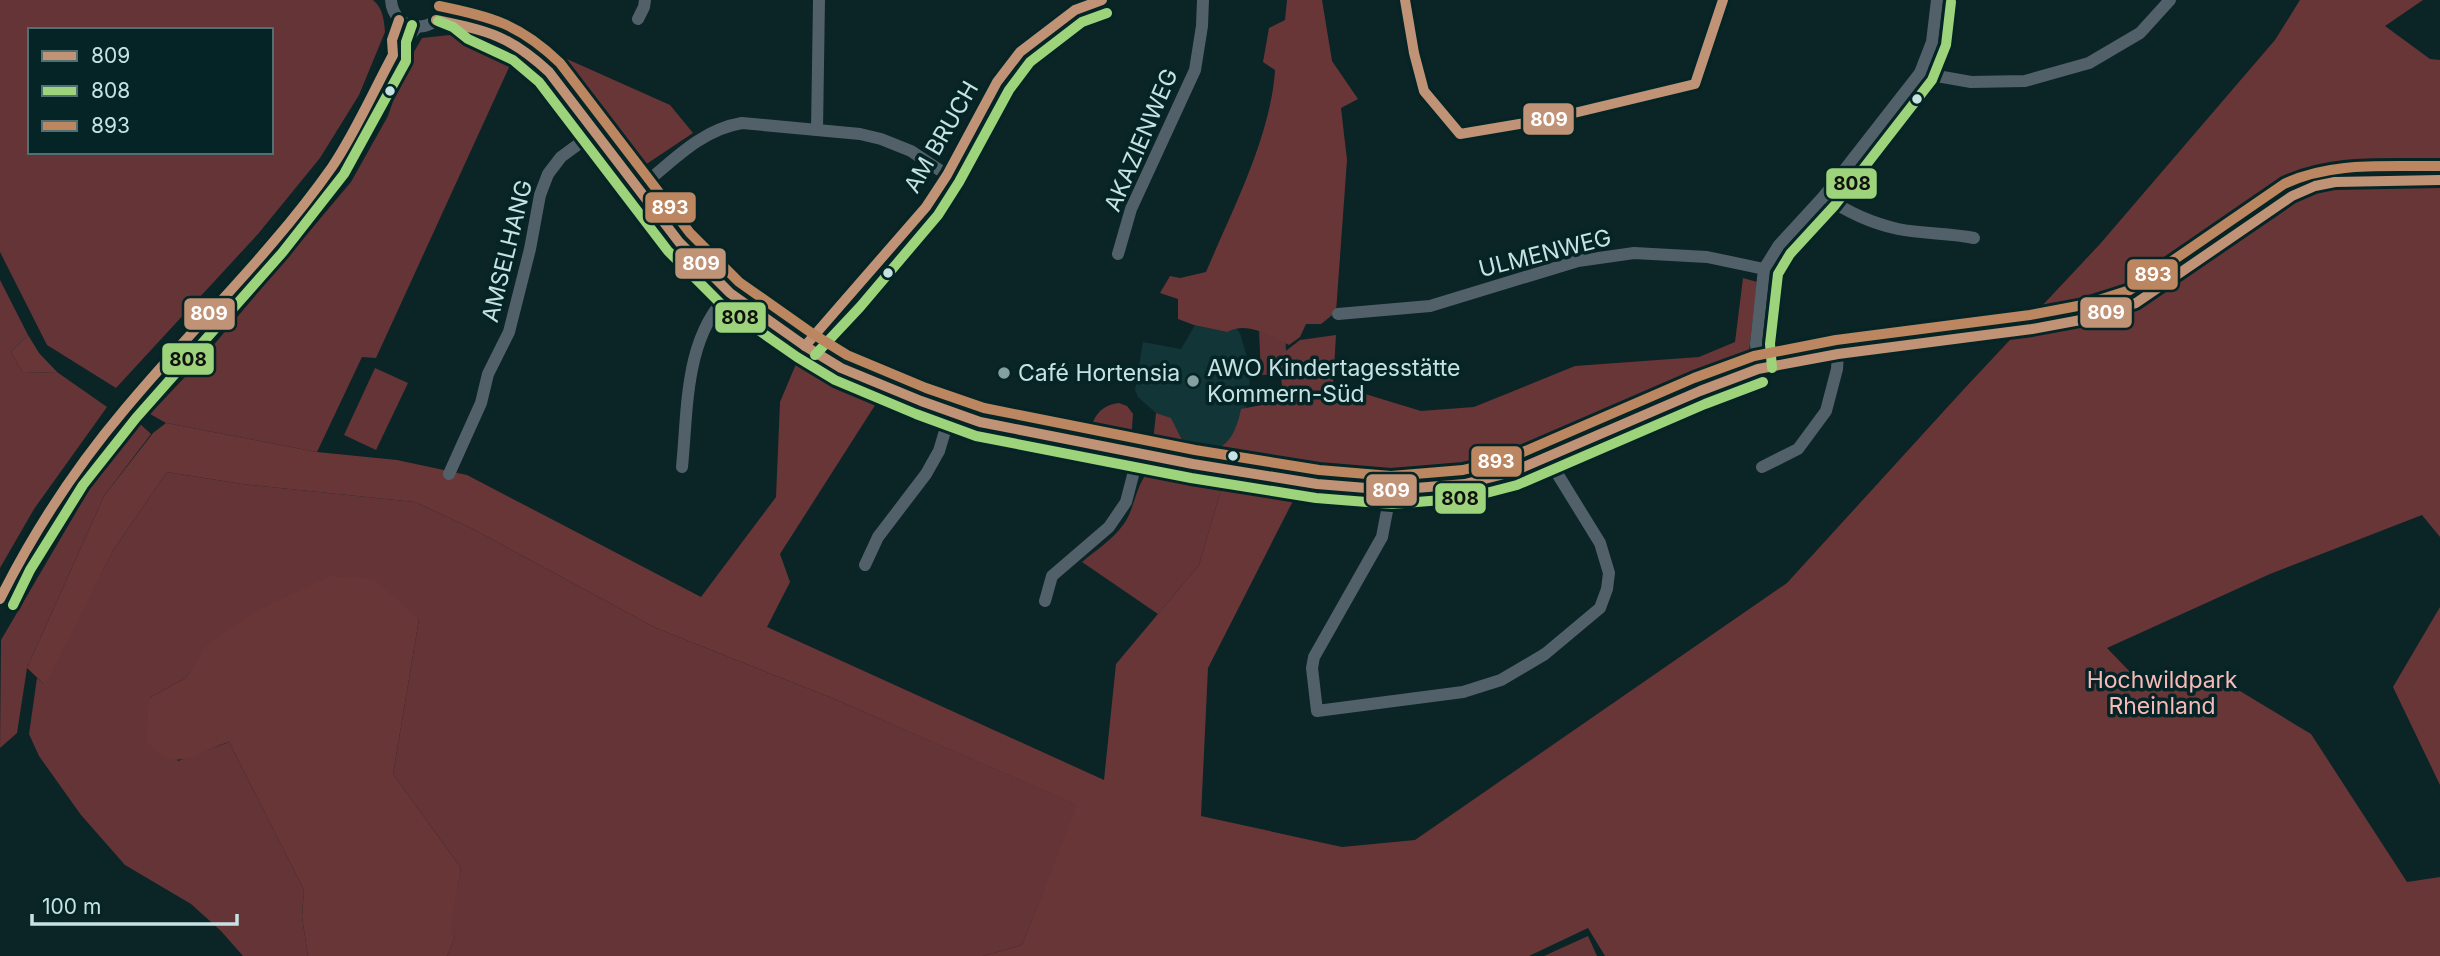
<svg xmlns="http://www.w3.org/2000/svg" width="2440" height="956" viewBox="0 0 2440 956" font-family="Inter,sans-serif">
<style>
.built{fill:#123537}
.green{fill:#653436;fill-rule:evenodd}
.forest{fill:#693638}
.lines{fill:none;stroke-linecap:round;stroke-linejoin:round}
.minor{stroke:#52606a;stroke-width:12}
.bus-1-casing{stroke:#052425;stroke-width:16}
.bus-2-casing{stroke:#052425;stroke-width:16}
.bus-3-casing{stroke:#052425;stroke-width:16}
.bus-1{stroke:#c09276;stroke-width:10}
.bus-2{stroke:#9cd37b;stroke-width:10}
.bus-3{stroke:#bb8660;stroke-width:10}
.bus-dot{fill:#c6e2e3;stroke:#052425;stroke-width:2.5}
.poi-dot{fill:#85a0a1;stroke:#052425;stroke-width:2.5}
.labels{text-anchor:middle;stroke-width:7;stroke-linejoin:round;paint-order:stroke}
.street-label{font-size:23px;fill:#c6e2e3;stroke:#052425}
.poi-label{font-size:23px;fill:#c6e2e3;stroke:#052425;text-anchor:start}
.park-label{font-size:23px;fill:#f7bab9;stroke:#052425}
.line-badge{stroke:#052425;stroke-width:2.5}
.badge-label{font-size:19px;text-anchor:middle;font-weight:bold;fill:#fff}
.pale-badge-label{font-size:19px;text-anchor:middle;font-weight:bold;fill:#111}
</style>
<rect width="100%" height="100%" fill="#0b2426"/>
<path class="built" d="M1195 325 1226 332 1236 328 1240 333 1251 371 1244 424 1221 451 1183 442 1171 418 1156 413 1138 397 1135 390 1143 342 1181 349Z"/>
<g class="green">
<path d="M0 0H373C383 8 384 20 385 32L359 95 320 158 258 234 116 388 47 345 0 252ZM30 30H271V152H30Z"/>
<path d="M450 35 512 61 376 358 362 357 317 452 166 423 150 414 201 360 351 182 388 116 396 92 393 88 422 38Z"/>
<path d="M0 280 28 335 11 352 23 373 57 372 107 407 34 509 0 568Z"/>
<path d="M1285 329 1287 374 1261 375 1259 330Z"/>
<path d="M375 368 408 383 376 450 344 435Z"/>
<path d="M139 423 151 434 104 496 27 668 17 733 0 748 1 640 92 485Z"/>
<path d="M1159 466 1184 474 1224 480 1199 565 1158 614 1082 562C1095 551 1113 539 1123 525 1137 508 1136 471 1159 466Z"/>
<path d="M167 472 242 484 415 502 473 529 656 628 832 698 1078 805 1022 945 983 956H447L455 936 449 934 461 868 393 774 419 619 208 644 186 678 149 698 178 761 229 742 304 890 302 917 308 956H243L221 931 191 904 125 865 81 815 39 756 29 734 37 678 44 684 114 549Z"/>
<path d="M1588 936 1597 956H1544Z"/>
</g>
<g class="forest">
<path d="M1287 0H1322L1332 61 1358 99 1341 108 1347 160 1336 312 1321 324H1306L1300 337 1289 345C1269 335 1247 321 1227 332L1194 325 1178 319V299L1160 293 1170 276 1180 278 1206 272C1232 211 1271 136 1275 70L1263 62 1269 28 1285 20Z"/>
<path d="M2300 0H2423L2385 26 2430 59 2440 60V537L2422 515 2270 574 2107 648 2132 674 2225 682 2311 734 2407 882 2440 877V956H1605L1588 928 1529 956H983L1022 945 1077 805 832 698 656 628 473 529 415 502 242 484 167 472 114 549 45 685 27 668 104 496 153 433 166 423 317 452 397 460 467 475 701 597 776 497 780 402 799 357 879 399 780 554 790 582 767 627 1104 780 1116 664 1199 565 1224 480 1298 491 1208 668 1201 816 1342 847 1415 840 1787 583 1964 389 2100 244 2275 40Z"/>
<path d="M540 47 670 105 693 133 642 167 635 166C604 124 576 83 537 49Z"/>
<path d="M1743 278 1757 282 1748 361 1693 380 1507 464 1464 475 1399 478 1322 474 1153 442 1156 413 1171 418 1183 442C1192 444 1203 449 1212 449 1231 448 1238 424 1241 409L1266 404 1282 385 1278 357 1300 340 1336 335 1333 385 1338 392 1348 393 1352 390 1421 411 1474 407 1575 366 1699 357 1735 342Z"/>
<path d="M28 335 39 353 57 372 23 373 11 352Z"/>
<path d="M1119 403 1127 406 1133 414 1131 441 1090 433C1093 416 1101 405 1119 403Z"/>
<path d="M330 576 374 579 419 619 393 774 461 868 450 933 455 936 447 956H308L302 917 304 890 229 742C191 754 179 775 146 741L149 698 186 678 207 644 254 612Z"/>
<path d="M2440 607V785L2393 687Z"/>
</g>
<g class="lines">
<g class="minor">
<path d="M391 0C393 34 441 36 444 2"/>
<path d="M1405 0 1414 53 1424 91 1460 134C1539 125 1617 102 1695 84L1714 32 1723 0"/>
<path d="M443 8 460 15 475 27 521 48 549 72 679 242 730 293 805 346 841 368 921 401 980 422 1139 452 1193 464 1234 469 1317 484 1391 490 1465 484 1512 472 1700 391 1758 369 1838 354 2032 329 2086 319 2136 303 2292 196 2315 186 2335 182 2440 180"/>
<path d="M638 19 644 7 645 0"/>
<path d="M436 20 475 27"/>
<path d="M393 55 392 40 399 20"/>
<path d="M1920 73 1971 82 2025 81 2089 63 2140 33 2170 0"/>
<path d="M817 130 819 0"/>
<path d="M637 190C670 164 699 130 742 123L860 134 881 139 911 151 947 175"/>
<path d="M1824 196C1847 212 1871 223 1898 229 1923 234 1949 233 1974 238"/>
<path d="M1118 254 1131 209 1195 70 1202 26 1203 0"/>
<path d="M1338 314 1430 306 1578 261 1634 253 1707 257 1764 269"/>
<path d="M805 346 849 298 926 207 947 175 997 82 1020 52 1075 10 1102 0"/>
<path d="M1758 369 1756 344 1764 269 1779 245 1824 196 1920 73 1932 42 1937 0"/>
<path d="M682 467C688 408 684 337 730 293"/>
<path d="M1762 467 1798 449 1826 411 1837 369 1838 354"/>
<path d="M449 474 481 403 488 374 509 332 530 249 540 195 548 174 561 157 595 132"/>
<path d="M1391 490 1382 537 1314 657 1312 668 1317 711 1463 692 1501 680 1545 654 1600 608 1607 589 1609 573 1600 543 1555 470 1550 457"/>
<path d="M865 565 878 537 926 474 939 451 945 431 955 414"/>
<path d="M0 599 18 563 72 477 125 409 272 244 333 165 393 55 416 28"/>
<path d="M1045 601 1052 576 1109 527 1126 502 1139 452"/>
</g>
<defs>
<g id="bus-1">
<path d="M1405 0 1414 53 1424 91 1460 134 1549 119 1695 84 1723 0"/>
<path d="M436 20C488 31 509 35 549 72L679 242 730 293 805 346 841 368 921 401 980 422 1193 464 1317 484 1391 490 1465 484 1512 472 1700 391 1758 369 1838 354 2032 329 2086 319 2136 303 2292 196 2315 186 2335 182 2440 180"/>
<path d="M805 346 926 207 947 175 997 82 1020 52 1075 10 1102 0"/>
<path d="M0 599C34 531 76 467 125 409 193 327 271 254 332 167 354 135 374 90 393 55L392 40 399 20"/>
</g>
<g id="bus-2">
<path d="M438 21 453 27 468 39 513 60 539 82 668 251 721 304 797 357 835 380 916 414 976 436 1191 478 1316 498 1392 504 1467 498 1517 485 1705 404 1763 382"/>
<path d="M815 355 860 307 938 215 959 182 1009 90 1030 62 1082 22 1107 13"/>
<path d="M1772 368 1770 344 1778 274 1790 254 1835 205 1932 80 1946 45 1951 2"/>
<path d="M13 605 30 570 83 485 136 418 282 253 344 174 406 61V42L412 25"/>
</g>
<path id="bus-3" d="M439 6C492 17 520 24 560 63L690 233 739 282 813 334 847 355 926 388 984 408 1195 450 1319 470 1391 476 1463 470 1507 459 1694 378 1754 356 1836 340 2030 315 2083 305 2130 290 2284 184C2332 161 2387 167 2440 166"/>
</defs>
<use href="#bus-1" class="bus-1-casing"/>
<use href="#bus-2" class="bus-2-casing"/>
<use href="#bus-3" class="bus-3-casing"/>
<use href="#bus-1" class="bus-1"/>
<use href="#bus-2" class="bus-2"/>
<use href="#bus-3" class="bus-3"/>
</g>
<g class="bus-dot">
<circle cx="390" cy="91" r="6"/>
<circle cx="1917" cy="99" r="6"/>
<circle cx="888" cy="273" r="6"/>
<circle cx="1233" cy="456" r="6"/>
</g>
<g class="poi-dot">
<circle cx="1004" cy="373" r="7"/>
<circle cx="1193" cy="381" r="7"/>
</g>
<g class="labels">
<g class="street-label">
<text transform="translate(941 137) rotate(-60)" y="8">AM BRUCH</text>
<text transform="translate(1141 140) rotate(-67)" y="8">AKAZIENWEG</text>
<text transform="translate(507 251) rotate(-76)" y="8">AMSELHANG</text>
<text transform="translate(1545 253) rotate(-14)" y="8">ULMENWEG</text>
</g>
<g class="poi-label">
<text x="1207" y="376">AWO Kindertagesstätte<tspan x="1207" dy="26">Kommern-Süd</tspan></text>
<text x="1018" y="381">Café Hortensia</text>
</g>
<g class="park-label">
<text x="2162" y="688">Hochwildpark<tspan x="2162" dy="26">Rheinland</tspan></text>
</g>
</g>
<g class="line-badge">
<rect x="1522" y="102" width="53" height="34" rx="7" fill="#c09276"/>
<rect x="1825" y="167" width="53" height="33" rx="7" fill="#9cd37b"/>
<rect x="644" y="191" width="53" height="33" rx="7" fill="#bb8660"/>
<rect x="674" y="247" width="53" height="33" rx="7" fill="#c09276"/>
<rect x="2126" y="258" width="53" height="33" rx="7" fill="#bb8660"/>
<rect x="2079" y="296" width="54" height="33" rx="7" fill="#c09276"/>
<rect x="183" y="297" width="53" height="34" rx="7" fill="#c09276"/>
<rect x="714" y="301" width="53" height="33" rx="7" fill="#9cd37b"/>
<rect x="161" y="342" width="54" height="34" rx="7" fill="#9cd37b"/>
<rect x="1470" y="445" width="53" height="33" rx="7" fill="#bb8660"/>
<rect x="1365" y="473" width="53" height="34" rx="7" fill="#c09276"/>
<rect x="1434" y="482" width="53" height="33" rx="7" fill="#9cd37b"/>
</g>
<g class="badge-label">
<text x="1549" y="126">809</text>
<text x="670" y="214">893</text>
<text x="701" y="270">809</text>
<text x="2153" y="281">893</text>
<text x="2106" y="319">809</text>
<text x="209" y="320">809</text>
<text x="1496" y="468">893</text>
<text x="1391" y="497">809</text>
</g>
<g class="pale-badge-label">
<text x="1852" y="190">808</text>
<text x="740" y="324">808</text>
<text x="188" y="366">808</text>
<text x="1460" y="505">808</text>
</g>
<rect x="28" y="28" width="245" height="126" fill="#052425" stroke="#527071" stroke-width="2"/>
<rect x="42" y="51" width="35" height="10" fill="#c09276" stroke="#527071" stroke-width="2"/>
<text x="91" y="63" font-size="21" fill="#c6e2e3">809</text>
<rect x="42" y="86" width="35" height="10" fill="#9cd37b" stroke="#527071" stroke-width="2"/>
<text x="91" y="98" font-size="21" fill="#c6e2e3">808</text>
<rect x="42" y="121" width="35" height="10" fill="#bb8660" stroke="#527071" stroke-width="2"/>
<text x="91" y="133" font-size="21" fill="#c6e2e3">893</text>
<path d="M32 914v10h205v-10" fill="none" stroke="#c6e2e3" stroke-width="3.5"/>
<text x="42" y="914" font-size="21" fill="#c6e2e3" stroke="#052425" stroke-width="5" paint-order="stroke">100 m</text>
</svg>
